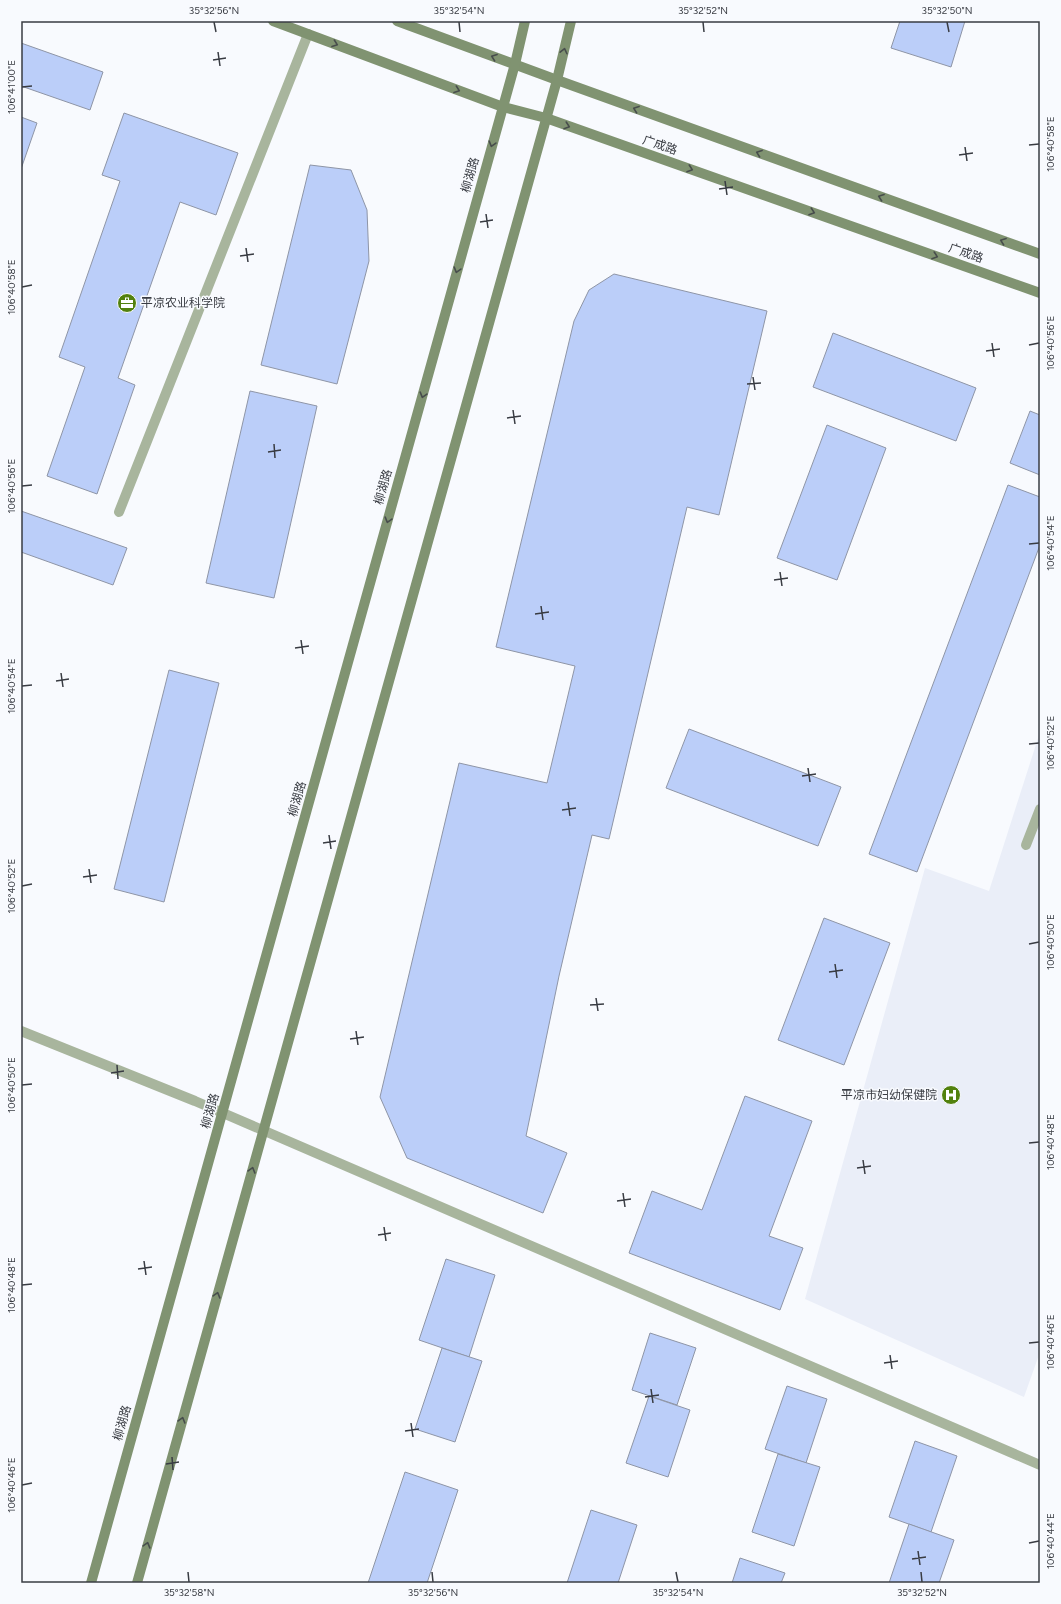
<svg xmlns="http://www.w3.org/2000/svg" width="1061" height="1604" viewBox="0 0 1061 1604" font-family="Figtree,'Noto Sans SC',sans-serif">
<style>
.built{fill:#eaeef8}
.building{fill:#bbcef9;stroke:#8e95a6}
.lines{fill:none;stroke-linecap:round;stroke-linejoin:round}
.service{stroke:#a8b59d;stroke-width:10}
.minor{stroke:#a8b59d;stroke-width:10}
.secondary{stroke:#809371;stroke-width:10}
.oneway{stroke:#474d4c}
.ticks{fill:none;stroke:#393c43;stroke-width:1.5}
.labels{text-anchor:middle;stroke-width:3;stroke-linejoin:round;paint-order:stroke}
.street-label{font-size:12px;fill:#393c43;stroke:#f8fafe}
.poi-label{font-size:12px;fill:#393c43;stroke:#f8fafe;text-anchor:start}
.neatline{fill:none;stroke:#393c43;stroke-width:1.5}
.ticks-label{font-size:10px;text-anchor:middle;fill:#393c43}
</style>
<rect width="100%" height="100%" fill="#f8fafe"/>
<path class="built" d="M1040 732V1352L1024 1397 805 1299 925 868 989 891Z"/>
<g class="building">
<path d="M900 21H965L951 67 891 48Z"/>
<path d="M21 43 103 72 90 110 21 86Z"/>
<path d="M124 113 238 153 216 215 180 202 118 378 135 385 97 494 47 476 85 367 59 357 120 181 102 175Z"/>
<path d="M21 117 37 123 21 169Z"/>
<path d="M310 165 351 170 367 210 369 261 337 384 261 365Z"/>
<path d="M614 274 767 311 719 515 687 507 609 839 592 835 559 976 526 1136 567 1153 543 1213 407 1158 380 1097 459 763 547 783 575 666 496 647 574 321 589 290Z"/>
<path d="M833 333 976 388 956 441 813 387Z"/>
<path d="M250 391 317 406 274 598 206 583Z"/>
<path d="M1030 411 1040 415V475L1010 463Z"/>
<path d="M827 425 886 448 837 580 777 558Z"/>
<path d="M1008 485 1040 497V545L917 872 869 854Z"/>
<path d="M21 511 127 548 113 585 21 552Z"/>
<path d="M169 670 219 683 164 902 114 889Z"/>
<path d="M689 729 841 787 818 846 666 788Z"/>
<path d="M824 918 890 943 844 1065 778 1040Z"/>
<path d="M745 1096 812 1121 769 1236 803 1248 780 1310 629 1253 652 1191 702 1210Z"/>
<path d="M446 1259 495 1275 469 1357 419 1340Z"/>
<path d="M650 1333 696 1348 677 1405 632 1390Z"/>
<path d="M442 1348 482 1361 455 1442 415 1429Z"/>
<path d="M787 1386 827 1399 806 1463 765 1449Z"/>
<path d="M649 1396 690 1410 668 1477 626 1463Z"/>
<path d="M915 1441 957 1456 931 1532 889 1517Z"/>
<path d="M778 1454 820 1467 794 1546 752 1532Z"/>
<path d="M405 1472 458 1490 427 1583H368Z"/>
<path d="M591 1510 637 1525 618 1583H567Z"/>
<path d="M909 1524 954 1540 939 1583H889Z"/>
<path d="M740 1558 785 1573 781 1583H732Z"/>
</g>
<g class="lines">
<g class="service">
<path d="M119 512 308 34"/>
<path d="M1026 845 1040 809"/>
</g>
<path class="minor" d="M21 1031 195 1101 1040 1465"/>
<g class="secondary">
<path d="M273 21 503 107 546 118 1040 293"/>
<path d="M397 21 557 80 1040 254"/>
<path d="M91 1583 515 64 525 21"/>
<path d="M137 1583 557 80 571 21"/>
</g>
</g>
<defs><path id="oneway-chevron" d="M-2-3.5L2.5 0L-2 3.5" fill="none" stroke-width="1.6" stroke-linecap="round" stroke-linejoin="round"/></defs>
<g class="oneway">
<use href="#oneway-chevron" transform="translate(335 44) rotate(20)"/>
<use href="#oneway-chevron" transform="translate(564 51) rotate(-77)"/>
<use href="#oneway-chevron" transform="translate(494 57) rotate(-160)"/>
<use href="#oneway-chevron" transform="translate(457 90) rotate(20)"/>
<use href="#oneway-chevron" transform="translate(636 109) rotate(-160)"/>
<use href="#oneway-chevron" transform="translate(567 126) rotate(19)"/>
<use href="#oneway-chevron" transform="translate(492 144) rotate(106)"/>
<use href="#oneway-chevron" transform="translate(759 153) rotate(-160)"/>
<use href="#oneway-chevron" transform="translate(690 169) rotate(19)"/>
<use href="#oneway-chevron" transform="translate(881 197) rotate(-160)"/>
<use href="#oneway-chevron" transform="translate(812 212) rotate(19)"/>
<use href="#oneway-chevron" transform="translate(1003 241) rotate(-160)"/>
<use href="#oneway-chevron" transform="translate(935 256) rotate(19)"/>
<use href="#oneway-chevron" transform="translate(457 270) rotate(106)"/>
<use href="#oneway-chevron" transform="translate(423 395) rotate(106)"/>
<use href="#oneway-chevron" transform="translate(388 520) rotate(106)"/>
<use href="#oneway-chevron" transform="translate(252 1170) rotate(-74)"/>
<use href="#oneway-chevron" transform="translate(217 1295) rotate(-74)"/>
<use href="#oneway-chevron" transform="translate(182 1420) rotate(-74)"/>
<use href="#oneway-chevron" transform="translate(147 1545) rotate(-74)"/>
</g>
<path class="ticks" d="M214 22 216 32M459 22 460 32M703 22 704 32M947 22 949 32M218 52 220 66M213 60 226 58M22 87 32 86M1029 145 1039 144M965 147 967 161M959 155 973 153M725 181 727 195M719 189 733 187M486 214 488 228M480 222 493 220M246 248 248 262M240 256 254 254M22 287 32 285M992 343 994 357M1029 345 1039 343M986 351 1000 349M753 377 755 390M747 384 761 383M513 410 515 424M507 418 521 416M274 444 275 458M268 452 281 450M22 486 32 485M1029 544 1039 543M780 572 782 586M774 580 788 578M541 606 543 620M535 614 549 612M301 640 303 654M295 648 309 646M61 673 63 687M56 681 69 679M22 686 32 685M1029 744 1039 743M808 768 810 782M802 776 816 774M568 802 570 816M562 810 576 808M329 835 331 849M323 843 336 841M89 869 91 883M83 877 97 875M22 886 32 884M1029 944 1039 942M835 964 837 978M829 972 843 970M596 998 598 1011M590 1005 604 1004M356 1031 358 1045M350 1039 364 1037M117 1065 118 1079M111 1073 124 1071M22 1085 32 1084M1029 1143 1039 1142M863 1160 865 1174M857 1168 871 1166M623 1193 625 1207M617 1201 631 1199M384 1227 386 1241M378 1235 391 1233M144 1261 146 1275M138 1269 152 1267M22 1285 32 1284M1029 1343 1039 1342M890 1355 892 1369M884 1363 898 1361M651 1389 653 1403M645 1397 659 1395M411 1423 413 1437M405 1431 419 1429M172 1457 173 1470M166 1464 179 1462M22 1485 32 1483M1029 1543 1039 1541M918 1551 920 1565M912 1559 926 1557M188 1572 189 1582M432 1572 433 1582M676 1572 678 1582M921 1572 922 1582"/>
<defs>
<symbol id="office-disc" viewBox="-11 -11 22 22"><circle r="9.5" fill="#52810e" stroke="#f8fafe"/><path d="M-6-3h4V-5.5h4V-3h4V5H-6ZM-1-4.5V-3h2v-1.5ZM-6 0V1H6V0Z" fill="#fff"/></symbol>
<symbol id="hospital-disc" viewBox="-11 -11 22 22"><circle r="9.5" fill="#52810e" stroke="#f8fafe"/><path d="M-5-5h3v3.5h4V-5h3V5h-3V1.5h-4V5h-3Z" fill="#fff"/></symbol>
</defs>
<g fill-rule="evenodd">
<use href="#office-disc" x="116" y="292" width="22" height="22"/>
<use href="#hospital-disc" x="940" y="1084" width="22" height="22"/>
</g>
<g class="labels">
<g class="street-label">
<text transform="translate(660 145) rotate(19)" y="4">广成路</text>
<text transform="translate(470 175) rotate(-74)" y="4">柳湖路</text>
<text transform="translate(966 253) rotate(19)" y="4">广成路</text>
<text transform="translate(383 487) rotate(-74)" y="4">柳湖路</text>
<text transform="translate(297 799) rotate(-74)" y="4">柳湖路</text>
<text transform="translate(210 1111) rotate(-74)" y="4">柳湖路</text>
<text transform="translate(122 1423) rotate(-74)" y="4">柳湖路</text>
</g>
<g class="poi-label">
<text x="141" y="307">平凉农业科学院</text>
<text x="937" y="1099" text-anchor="end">平凉市妇幼保健院</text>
</g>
</g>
<rect width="1061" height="1604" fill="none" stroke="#f8fafe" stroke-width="44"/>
<rect x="22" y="22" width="1017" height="1560" class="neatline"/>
<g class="ticks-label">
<text x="214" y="14">35°32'56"N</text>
<text x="459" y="14">35°32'54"N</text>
<text x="703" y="14">35°32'52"N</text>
<text x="947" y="14">35°32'50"N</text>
<text transform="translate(11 87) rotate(-90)" y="4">106°41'00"E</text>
<text transform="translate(1050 144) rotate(-90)" y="4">106°40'58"E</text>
<text transform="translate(11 287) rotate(-90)" y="4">106°40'58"E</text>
<text transform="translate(1050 343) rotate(-90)" y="4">106°40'56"E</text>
<text transform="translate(11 486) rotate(-90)" y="4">106°40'56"E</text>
<text transform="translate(1050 543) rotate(-90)" y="4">106°40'54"E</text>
<text transform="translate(11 686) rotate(-90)" y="4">106°40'54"E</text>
<text transform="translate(1050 743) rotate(-90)" y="4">106°40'52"E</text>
<text transform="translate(11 886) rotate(-90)" y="4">106°40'52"E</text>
<text transform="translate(1050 942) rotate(-90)" y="4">106°40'50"E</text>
<text transform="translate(11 1085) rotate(-90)" y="4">106°40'50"E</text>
<text transform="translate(1050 1142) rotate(-90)" y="4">106°40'48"E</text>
<text transform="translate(11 1285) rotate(-90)" y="4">106°40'48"E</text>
<text transform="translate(1050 1342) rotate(-90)" y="4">106°40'46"E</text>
<text transform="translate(11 1485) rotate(-90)" y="4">106°40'46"E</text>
<text transform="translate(1050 1541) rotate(-90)" y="4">106°40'44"E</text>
<text x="189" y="1596">35°32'58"N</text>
<text x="433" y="1596">35°32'56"N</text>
<text x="678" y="1596">35°32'54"N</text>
<text x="922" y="1596">35°32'52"N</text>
</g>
</svg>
